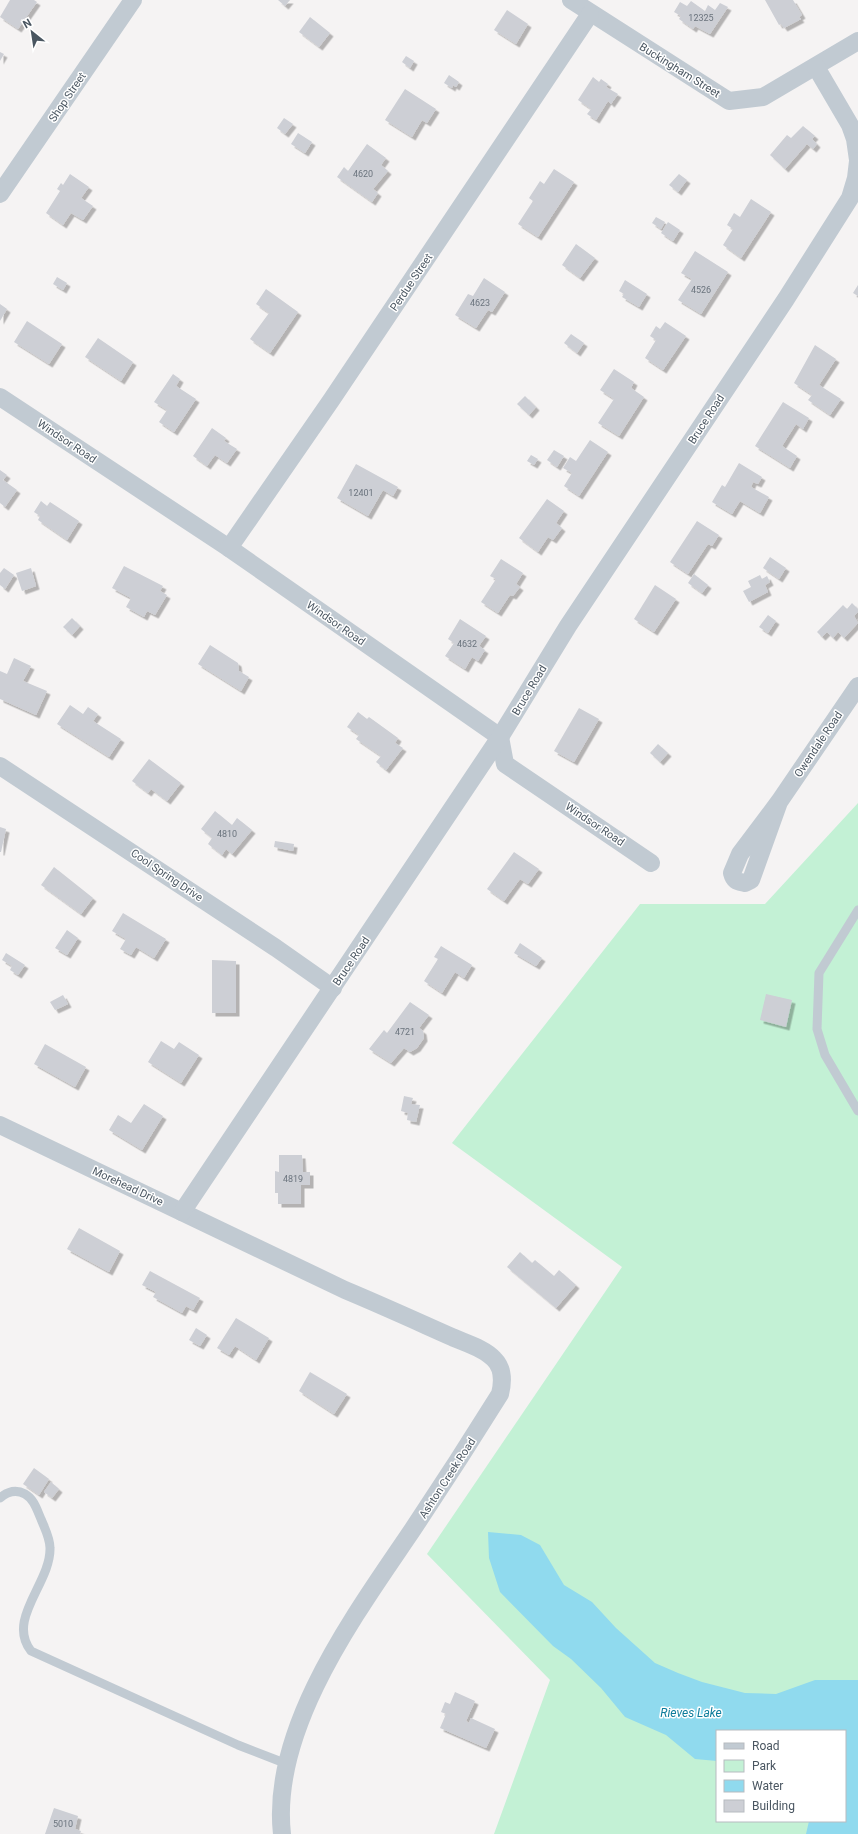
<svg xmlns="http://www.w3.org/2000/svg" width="858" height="1834" viewBox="0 0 858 1834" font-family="Roboto,sans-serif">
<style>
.green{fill:#c3f1d5}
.water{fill:#90daee}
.building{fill:#cdcfd5;filter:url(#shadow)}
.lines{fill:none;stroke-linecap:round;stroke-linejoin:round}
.service{stroke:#c1cad2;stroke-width:9}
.minor{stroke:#c1cad2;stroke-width:18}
.labels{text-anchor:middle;stroke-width:3;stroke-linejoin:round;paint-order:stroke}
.number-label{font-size:9px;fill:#6b747e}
.street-label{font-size:11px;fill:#4a5661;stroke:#fff}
.water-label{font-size:12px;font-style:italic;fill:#0c7c9b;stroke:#fff}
</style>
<defs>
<filter id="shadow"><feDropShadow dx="3.5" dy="3.5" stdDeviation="0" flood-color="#0004"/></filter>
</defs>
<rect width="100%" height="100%" fill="#f5f3f3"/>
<path class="green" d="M858 803V1753L845 1731H717V1821H845L849 1834H494L550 1680 427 1554 622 1267 452 1143 640 904H765Z"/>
<path class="water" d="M488 1532 521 1535 540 1545 564 1585 592 1602 616 1628 655 1663 678 1673 702 1682 745 1693 776 1694 815 1680H858V1834H806L809 1821H845V1731H717V1761L695 1759 666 1735 625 1717 601 1688 571 1659 553 1646 500 1592 489 1558Z"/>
<g class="building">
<path d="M10 0H34L37 2 18 29 0 17Z"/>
<path d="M278 0H290L285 6Z"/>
<path d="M765 0H793L802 15 799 17 801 19 784 28 781 24 779 25Z"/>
<path d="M691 1 705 11 708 5 715 10 720 3 728 7 710 34 695 26 693 29 679 19 681 16 674 12 680 2 687 6Z"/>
<path d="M507 10 528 24 516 44 494 30Z"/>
<path d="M310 17 330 33 319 47 299 32Z"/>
<path d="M0 52 4 54 0 61Z"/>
<path d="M406 56 414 61 410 68 402 62Z"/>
<path d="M449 75 459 82 456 87 453 85 452 88 444 83Z"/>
<path d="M593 77 599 82 601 79 608 84 606 87 618 94 611 104 608 101 596 120 587 114 591 109 578 100Z"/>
<path d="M405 89 436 109 427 123 422 120 412 137 385 120Z"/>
<path d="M284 118 293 124 285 134 277 128Z"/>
<path d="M803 126 815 136 812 139 817 144 813 149 807 144 785 169 770 155 787 135 791 138Z"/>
<path d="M298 133 312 142 305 153 291 144Z"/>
<path d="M367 144 386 158 381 165 388 171 373 189 378 193 372 202 337 177 344 167 348 171Z"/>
<path d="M554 169 574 182 538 237 518 224 533 201 529 198 540 181 544 184Z"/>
<path d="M70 174 89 187 81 198 93 206 83 220 71 213 63 225 46 213 60 191 57 189 61 183 63 185Z"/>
<path d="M679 174 687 180 678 192 669 185Z"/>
<path d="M751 199 771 212 741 258 723 245 733 229 727 225 734 213 740 217Z"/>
<path d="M656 217 665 222 661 229 652 223Z"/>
<path d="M668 222 680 230 673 241 661 233Z"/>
<path d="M576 244 595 258 580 278 562 265Z"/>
<path d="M695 251 728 272 701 314 678 300 692 279 681 273Z"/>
<path d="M57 277 67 283 63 290 53 284Z"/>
<path d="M484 278 505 292 492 312 488 310 476 328 455 315 468 294 473 296Z"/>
<path d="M625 280 647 294 639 307 622 297 624 294 619 291Z"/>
<path d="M858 285V296L853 293Z"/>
<path d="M266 289 298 312 270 353 250 339 269 313 256 304Z"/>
<path d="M0 304 7 309 0 321Z"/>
<path d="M27 321 62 344 49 364 14 342Z"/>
<path d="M665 322 686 336 663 370 645 358 656 340 650 336 656 326 660 329Z"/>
<path d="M571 334 584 343 577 353 564 343Z"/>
<path d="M98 338 133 362 121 381 85 357Z"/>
<path d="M815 345 836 359 819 385 841 399 830 415 808 400 812 395 794 383Z"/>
<path d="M614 369 634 382 631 388 644 397 619 436 598 423 614 399 600 390Z"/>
<path d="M173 374 180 379 176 386 196 399 174 432 159 422 167 410 154 402Z"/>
<path d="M525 396 536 407 529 415 517 404Z"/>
<path d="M783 402 809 418 803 429 796 424 782 446 797 456 790 468 755 446Z"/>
<path d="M212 428 226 438 224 441 237 449 227 463 215 455 207 466 193 456Z"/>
<path d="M590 440 608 452 579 496 564 486 572 473 563 468 570 457 576 461Z"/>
<path d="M554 450 564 456 557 467 547 460Z"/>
<path d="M531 455 538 459 534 465 527 461Z"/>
<path d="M739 463 762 477 758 484 753 482 751 487 769 497 760 513 740 501 732 514 712 502 722 485 725 487Z"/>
<path d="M356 464 398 487 393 496 383 490 368 516 337 498Z"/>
<path d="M0 470 7 475 3 480 17 490 5 507 0 503Z"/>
<path d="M547 499 564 511 556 523 562 528 553 540 548 537 538 552 519 538Z"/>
<path d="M41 501 47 506 50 502 79 521 67 540 38 520 40 516 34 512Z"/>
<path d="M697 521 719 535 712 546 708 544 688 574 670 562Z"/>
<path d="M770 557 786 568 779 579 763 568Z"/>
<path d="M501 559 523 573 516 584 520 587 513 596 510 595 498 613 481 602 496 579 490 576Z"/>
<path d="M124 566 163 586 160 591 167 595 155 615 147 611 144 617 126 607 131 598 112 588Z"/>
<path d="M4 568 14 575 5 589 0 585V573Z"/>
<path d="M31 568 36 586 22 591 16 573Z"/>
<path d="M694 574 708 585 702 593 688 583Z"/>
<path d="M760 575 762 579 767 576 770 582 765 585 768 592 749 602 743 591 751 587 748 581Z"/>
<path d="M655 585 676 599 654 632 634 619Z"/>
<path d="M852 603 858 609V612L854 616 858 623 844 638 838 632 833 638 827 632 822 637 817 632 843 605 847 609Z"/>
<path d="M768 615 776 621 768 633 759 627Z"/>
<path d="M72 618 80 626 72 635 63 627Z"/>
<path d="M460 619 486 636 479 646 485 650 478 661 472 657 465 669 445 656 454 643 448 639Z"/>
<path d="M210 645 238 663 239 671 249 677 241 691 198 664Z"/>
<path d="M14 658 31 666 23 681 47 691 36 715 0 699V671L7 674Z"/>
<path d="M70 705 83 714 88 707 98 714 93 721 121 739 109 757 57 724Z"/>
<path d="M579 708 599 719 574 762 554 751Z"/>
<path d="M358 712 367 719 369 717 398 738 395 743 403 748 386 770 376 762 381 756 356 739 359 735 347 727Z"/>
<path d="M658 744 668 753 660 762 650 753Z"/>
<path d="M149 759 181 783 167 801 151 789 148 793 132 781Z"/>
<path d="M215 811 232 825 237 818 252 830 232 854 226 849 222 855 208 844 212 838 201 829Z"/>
<path d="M0 827 6 829 1 852H0Z"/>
<path d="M275 841 294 844 293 851 274 847Z"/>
<path d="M514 852 539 869 528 884 520 879 504 901 487 889Z"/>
<path d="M54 867 93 898 81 914 41 885Z"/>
<path d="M123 913 166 939 154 958 136 947 131 955 120 949 126 939 112 931Z"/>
<path d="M67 930 78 938 67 955 55 948Z"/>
<path d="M520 943 542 958 536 966 514 953Z"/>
<path d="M441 946 472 965 464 978 455 972 442 993 424 981 438 959 434 957Z"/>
<path d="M6 953 25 965 18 975 10 970 12 966 2 960Z"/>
<path d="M212 960 236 961V1013H212Z"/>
<path d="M766 994 792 1000 786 1027 760 1020Z"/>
<path d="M63 995 68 1004 55 1010 50 1002Z"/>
<path d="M410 1002 429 1015 419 1028 423 1031 424 1038 417 1048 410 1052 404 1048 391 1063 369 1049 384 1030 387 1033Z"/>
<path d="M161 1041 174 1049 179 1042 199 1055 181 1083 148 1062Z"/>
<path d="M45 1044 86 1067 75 1087 34 1064Z"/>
<path d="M404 1096 413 1098 411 1104 420 1105 416 1122 407 1120 408 1113 401 1111Z"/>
<path d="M144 1104 163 1116 142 1150 109 1130 118 1115 131 1123Z"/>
<path d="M279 1155H302L303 1172H310V1185H301V1204H278V1193H275V1171L279 1172Z"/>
<path d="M79 1228 120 1251 109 1272 67 1249Z"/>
<path d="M520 1252 532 1263 535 1260 554 1276 559 1270 576 1285 556 1308 507 1267Z"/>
<path d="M150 1271 200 1298 193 1310 186 1306 182 1313 153 1297 156 1292 142 1285Z"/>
<path d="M236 1318 269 1338 256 1360 235 1346 229 1355 217 1348Z"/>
<path d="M196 1328 207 1335 200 1346 189 1340Z"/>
<path d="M310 1372 347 1394 334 1414 299 1391Z"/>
<path d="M34 1468 49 1479 39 1495 23 1484Z"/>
<path d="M51 1482 59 1489 52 1498 44 1492Z"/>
<path d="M455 1692 475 1701 466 1721 469 1723 471 1718 495 1729 486 1748 440 1728 446 1714 441 1712 445 1702 450 1704Z"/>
<path d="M54 1808 78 1816 75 1829 81 1831 80 1834H45Z"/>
</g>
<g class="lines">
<g class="service">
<path d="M858 910 819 973 817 1029 825 1055 858 1111"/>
<path d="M0 1498C7 1492 16 1489 25 1494 34 1499 37 1510 41 1519 45 1529 50 1538 50 1548 51 1583 6 1619 31 1651L238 1745 287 1764"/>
</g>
<g class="minor">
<path d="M571 0 729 101 763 97 858 41"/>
<path d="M816 67 850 125 855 139 858 160"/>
<path d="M0 194 133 0"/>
<path d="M0 397 229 548 500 737 505 764 651 863"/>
<path d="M229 548 332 399 590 14"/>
<path d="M0 766 276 948 333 988"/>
<path d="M779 802 751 880 745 883C737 881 734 881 732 873L740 854 779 802 858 686"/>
<path d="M0 1125 345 1290C381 1305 416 1321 452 1337 465 1343 484 1348 494 1359 504 1369 503 1382 500 1394 472 1439 443 1484 413 1529 357 1612 270 1728 282 1834"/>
<path d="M182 1212 500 737 568 626 786 299 850 198 856 178 858 161"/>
</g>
</g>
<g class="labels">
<g class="number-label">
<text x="701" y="21">12325</text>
<text x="363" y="177">4620</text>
<text x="701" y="293">4526</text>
<text x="480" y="306">4623</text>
<text x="361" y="496">12401</text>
<text x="467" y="647">4632</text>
<text x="227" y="837">4810</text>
<text x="405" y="1035">4721</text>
<text x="293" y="1182">4819</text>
<text x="63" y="1827">5010</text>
</g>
<g class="street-label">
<text transform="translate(680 70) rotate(32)" y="4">Buckingham Street</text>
<text transform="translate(67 97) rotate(-56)" y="4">Shop Street</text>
<text transform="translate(411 282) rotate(-56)" y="4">Perdue Street</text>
<text transform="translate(706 419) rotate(-57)" y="4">Bruce Road</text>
<text transform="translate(67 441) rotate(34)" y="4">Windsor Road</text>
<text transform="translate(336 623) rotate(35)" y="4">Windsor Road</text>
<text transform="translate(529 690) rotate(-59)" y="4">Bruce Road</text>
<text transform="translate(818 744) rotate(-56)" y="4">Owendale Road</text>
<text transform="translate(595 824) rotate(34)" y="4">Windsor Road</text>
<text transform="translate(167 875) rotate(34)" y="4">Cool Spring Drive</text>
<text transform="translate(351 961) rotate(-56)" y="4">Bruce Road</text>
<text transform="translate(128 1186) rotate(25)" y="4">Morehead Drive</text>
<text transform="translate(447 1478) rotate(-57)" y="4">Ashton Creek Road</text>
</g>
<g class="water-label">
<text x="691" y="1717">Rieves Lake</text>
</g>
</g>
<rect x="716" y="1730" width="130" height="92" fill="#ffffff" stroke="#b7bbc0"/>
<rect x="724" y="1743" width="20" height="6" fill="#c1cad2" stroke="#b7bbc0"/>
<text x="752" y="1750" font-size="12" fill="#4a5661">Road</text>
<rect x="724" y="1760" width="20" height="12" fill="#c3f1d5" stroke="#b7bbc0"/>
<text x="752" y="1770" font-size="12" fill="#4a5661">Park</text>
<rect x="724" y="1780" width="20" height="12" fill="#90daee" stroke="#b7bbc0"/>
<text x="752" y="1790" font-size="12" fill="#4a5661">Water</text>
<rect x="724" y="1800" width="20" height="12" fill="#cdcfd5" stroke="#b7bbc0"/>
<text x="752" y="1810" font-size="12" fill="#4a5661">Building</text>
<g transform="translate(32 32) rotate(330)" stroke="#ffffff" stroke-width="3" paint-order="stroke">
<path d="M0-3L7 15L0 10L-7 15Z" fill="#4a5661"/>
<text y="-6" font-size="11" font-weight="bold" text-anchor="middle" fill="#4a5661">N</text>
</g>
</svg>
